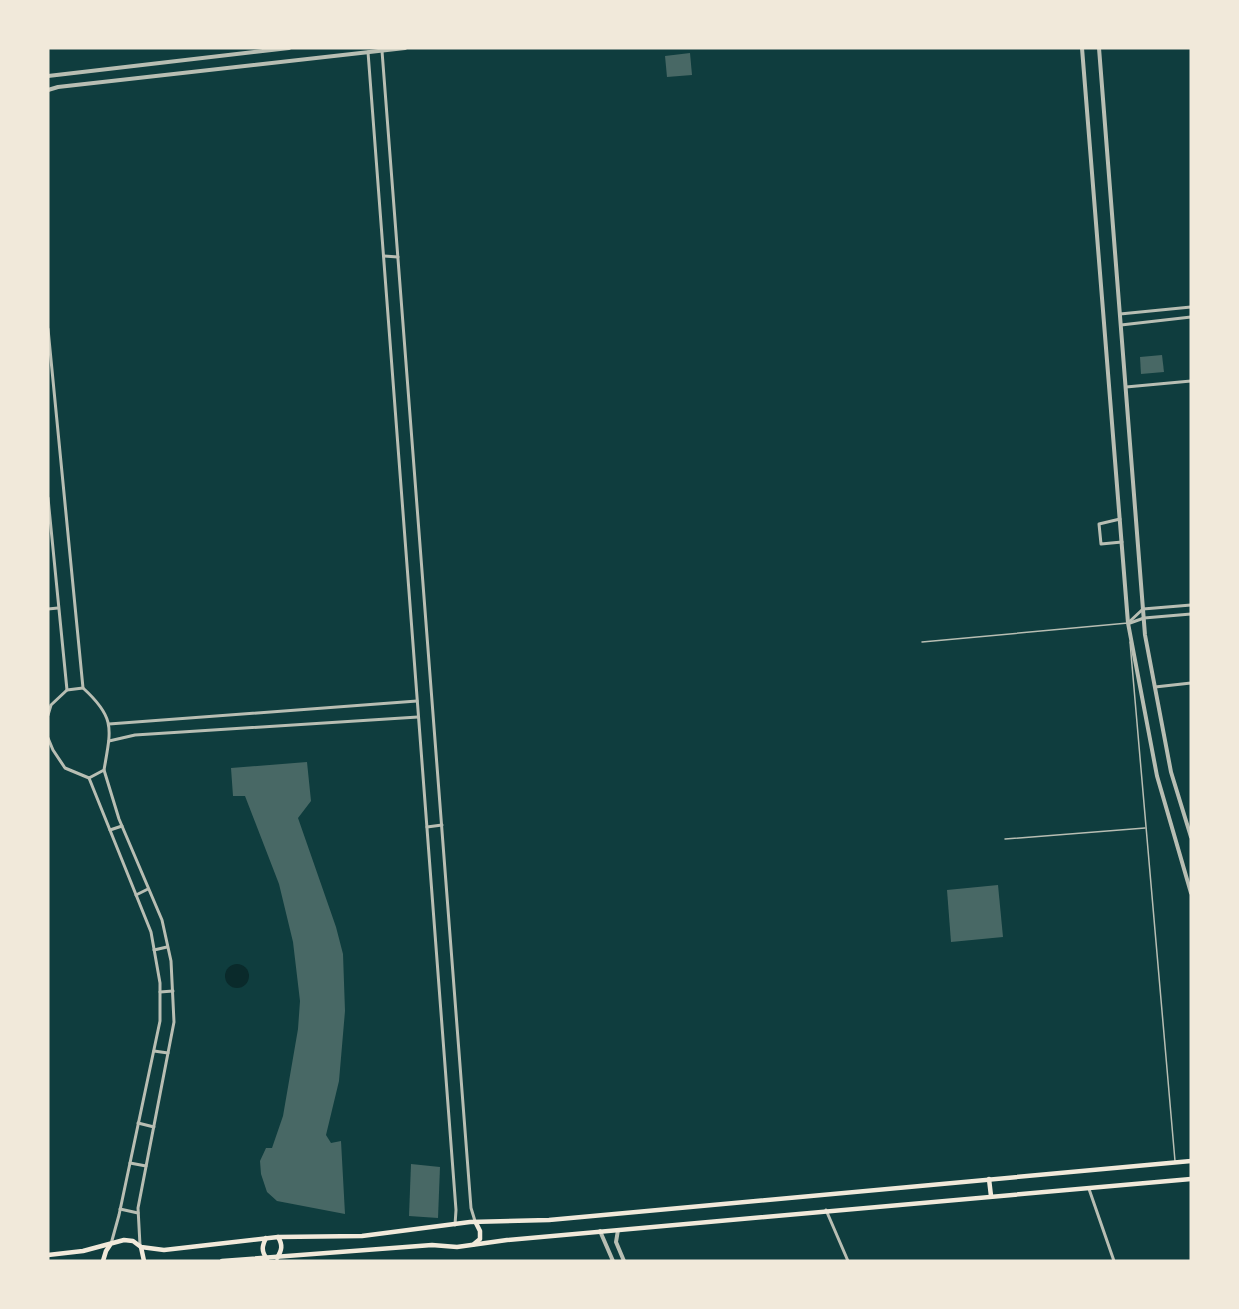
<svg xmlns="http://www.w3.org/2000/svg" width="1239" height="1309" viewBox="0 0 1239 1309" font-family="'Archivo Narrow',sans-serif">
<style>
.water{fill:#0a2a2b}
.building{fill:#486865}
.lines{fill:none;stroke-linecap:round;stroke-linejoin:round}
.service{stroke:#b8beb3;stroke-width:1.5}
.minor{stroke:#b8beb3;stroke-width:3}
.tertiary{stroke:#b8beb3;stroke-width:4}
.primary{stroke:#f1e9da;stroke-width:4.5}
</style>
<rect width="100%" height="100%" fill="#0f3d3e"/>
<circle class="water" cx="237" cy="976" r="12"/>
<g class="building">
<path d="M690 53 692 75 667 77 665 56Z"/>
<path d="M1162 355 1164 372 1141 374 1140 357Z"/>
<path d="M307 762 311 801 298 818 336 927 343 954 345 1011 339 1081 326 1135 331 1143 341 1141 345 1214 277 1201 267 1192 261 1174 260 1161 266 1148H272L283 1116 298 1029 300 1001 293 942 279 884 245 796H233L231 768Z"/>
<path d="M998 885 1003 937 951 942 947 890Z"/>
<path d="M411 1164 440 1167 438 1218 409 1216Z"/>
</g>
<g class="lines">
<g class="service">
<path d="M922 642 1128 623"/>
<path d="M1130 642 1175 1161"/>
<path d="M1005 839 1145 828"/>
</g>
<g class="minor">
<path d="M382 51 471 1208 475 1221"/>
<path d="M368 52 456 1210 455 1225"/>
<path d="M384 256 398 257"/>
<path d="M1120 314 1191 307"/>
<path d="M1121 325 1191 317"/>
<path d="M48 329 83 688C116 718 111 729 104 770L89 778 65 768 53 750 48 738"/>
<path d="M1126 387 1191 381"/>
<path d="M48 498 67 690"/>
<path d="M1120 519 1099 524 1101 544 1122 542"/>
<path d="M48 609 58 608"/>
<path d="M1128 623 1143 609 1191 605"/>
<path d="M1130 623 1144 618 1191 614"/>
<path d="M1155 687 1191 683"/>
<path d="M48 715 51 705 67 690 83 688"/>
<path d="M109 724 417 701"/>
<path d="M109 741 135 735 418 717"/>
<path d="M104 770 119 819 162 920 171 961 174 1022 138 1208 140 1245"/>
<path d="M89 778 151 932 160 983V1021L119 1215 111 1244"/>
<path d="M427 827 442 825"/>
<path d="M110 830 122 826"/>
<path d="M136 895 148 889"/>
<path d="M154 950 167 947"/>
<path d="M160 992 173 991"/>
<path d="M154 1051 168 1053"/>
<path d="M138 1123 154 1127"/>
<path d="M130 1163 146 1166"/>
<path d="M1089 1189 1114 1261"/>
<path d="M120 1209 138 1213"/>
<path d="M826 1210 848 1261"/>
</g>
<g class="tertiary">
<path d="M1082 48 1128 623 1157 776 1191 893"/>
<path d="M1099 48 1145 635 1171 772 1191 837"/>
<path d="M48 76 289 48"/>
<path d="M48 90 58 87 405 48"/>
<path d="M618 1230 616 1242 624 1261"/>
<path d="M600 1231 613 1261"/>
</g>
<g class="primary">
<path d="M989 1179 991 1196"/>
<path d="M266 1238C262 1246 261 1251 267 1259"/>
<path d="M474 1244 480 1239V1231L476 1223"/>
<path d="M141 1247 144 1261"/>
<path d="M48 1255 83 1251 124 1240 133 1241 141 1247 164 1250 278 1237 362 1236 470 1222 549 1220 1191 1161"/>
<path d="M277 1258C282 1250 283 1245 278 1237"/>
<path d="M103 1261 106 1251 110 1245"/>
<path d="M222 1261 432 1245 457 1247 507 1240 1191 1179"/>
</g>
</g>
<rect width="1239" height="1309" fill="none" stroke="#f1e9da" stroke-width="99"/>
</svg>
